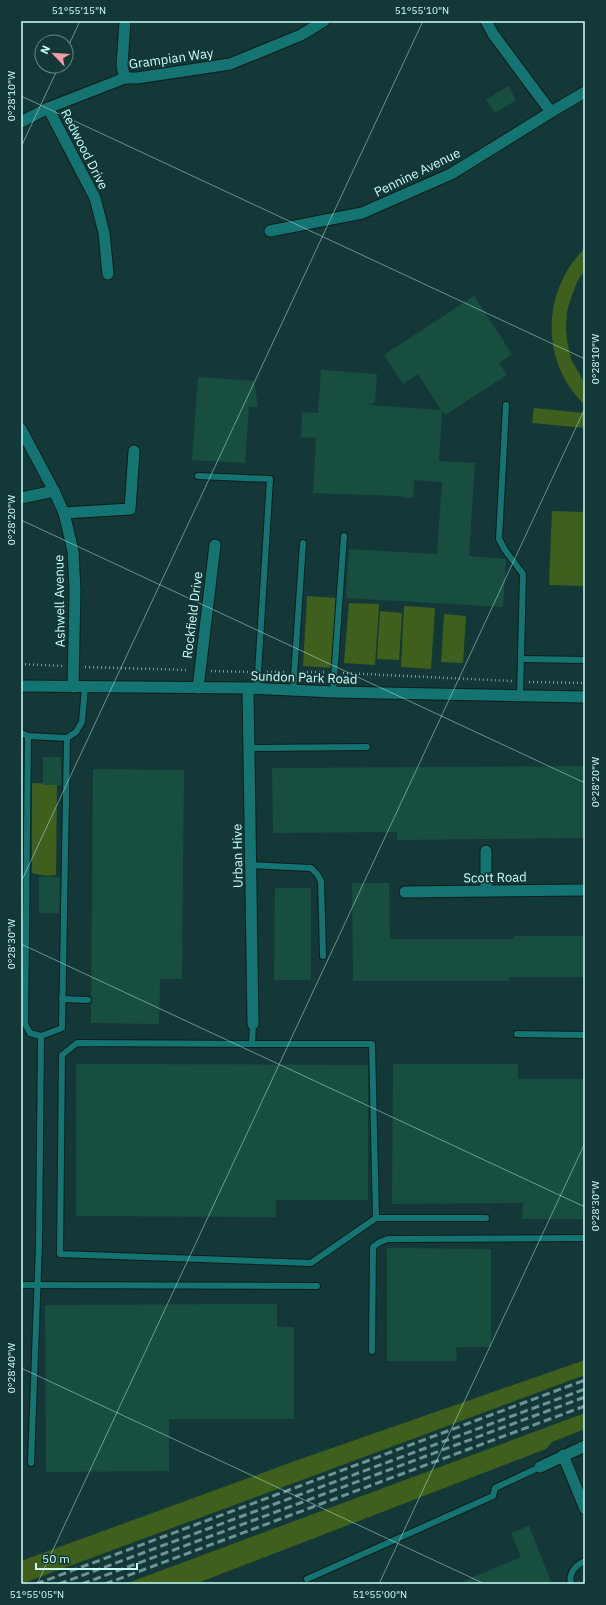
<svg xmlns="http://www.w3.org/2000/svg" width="606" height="1605" viewBox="0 0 606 1605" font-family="'IBM Plex Sans',sans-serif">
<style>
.green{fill:#3e601c}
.building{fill:#184e40}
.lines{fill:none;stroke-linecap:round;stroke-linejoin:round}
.service-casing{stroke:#0e1d1c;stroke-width:8}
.minor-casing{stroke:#0e1d1c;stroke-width:13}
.tertiary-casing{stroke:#0e1d1c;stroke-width:13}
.path{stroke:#74a09e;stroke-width:2.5;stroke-dasharray:1 3;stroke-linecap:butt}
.service{stroke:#137472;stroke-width:6}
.minor{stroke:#137472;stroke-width:11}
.tertiary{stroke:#137472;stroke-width:11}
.rail{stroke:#6b9694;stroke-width:3;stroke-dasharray:8 4;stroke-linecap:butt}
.ticks{fill:none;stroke:#ccfffc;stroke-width:1;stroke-opacity:0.45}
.labels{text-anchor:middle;stroke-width:3.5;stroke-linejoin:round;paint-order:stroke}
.street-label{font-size:13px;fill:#ccfffc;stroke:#143837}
.neatline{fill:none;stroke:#ccfffc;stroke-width:1.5}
.ticks-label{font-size:10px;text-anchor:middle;fill:#ccfffc}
</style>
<rect width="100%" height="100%" fill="#143837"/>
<g class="green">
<path d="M585 248V270L578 280 572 295 567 311 566 329 567 340 571 359 585 384V405C540 363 541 291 585 248Z"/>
<path d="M534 408 585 413V428L532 423Z"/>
<path d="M552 511 585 512V586L549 585Z"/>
<path d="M307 596 336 598 332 668 303 666Z"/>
<path d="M349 603 379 604 375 665 344 663Z"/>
<path d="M404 606 435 608 431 669 401 667Z"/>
<path d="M380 611 402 613 399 660 377 659Z"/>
<path d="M444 614 466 616 463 663 441 662Z"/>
<path d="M32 783 57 784 56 875 47 876 32 873Z"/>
<path d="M585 1360V1375L21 1584V1561L292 1462Z"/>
<path d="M585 1413V1429L552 1442 546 1449 195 1584H125Z"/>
</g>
<g class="building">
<path d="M508 86 516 100 495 113 486 100Z"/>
<path d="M474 296 512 354 499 363 507 375 445 415 442 410 439 461 475 463 469 556 506 559 503 607 346 598 349 549 437 554 442 482 414 480 413 497 408 498 398 496 313 493 316 438 301 437 302 412 318 413 321 370 377 374 375 402 369 405 441 410 418 374 403 384 384 355Z"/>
<path d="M198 377 254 381 258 407H249L245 463 192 460Z"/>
<rect x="43" y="757" width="18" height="28"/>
<path d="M585 766V838L397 840V832L273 833 272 768Z"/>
<path d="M93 769 184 770 182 979H160L159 1024 91 1023Z"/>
<path d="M39 877H60L59 913H39Z"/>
<path d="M352 883H389L390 939H514V936H585V977H509V981H353Z"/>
<path d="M275 888H311V980H274Z"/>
<path d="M76 1064 368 1065V1200H276V1217L76 1216Z"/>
<path d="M393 1064H518V1079H585V1219H522L523 1203 392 1204Z"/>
<path d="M387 1248 491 1249V1347H456L457 1361H387Z"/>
<path d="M277 1304V1327H294V1419H169V1471L46 1472 45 1305Z"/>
<path d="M529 1526 552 1584H457L521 1557 511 1533Z"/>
</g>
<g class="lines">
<defs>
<g id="service">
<path d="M506 405 499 539 505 550 523 574 520 696"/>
<path d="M198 476 270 479 257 689"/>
<path d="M521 659 585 660"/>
<path d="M293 691 303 543"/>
<path d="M333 692 344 536"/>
<path d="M21 733 28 736 67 738 76 732 82 722 85 687"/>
<path d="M28 736 25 1024 30 1033 41 1036 62 1028 67 738"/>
<path d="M249 748 367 747"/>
<path d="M251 865 311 868 317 874 321 881 323 956"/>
<path d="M62 999 88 1000"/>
<path d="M517 1034 585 1035"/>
<path d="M252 1044H372L376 1218 311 1263 60 1254 62 1055 77 1043 252 1044 253 1024"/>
<path d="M376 1218H486"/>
<path d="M21 1285 317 1286"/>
<path d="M372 1351 373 1247 380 1242 388 1239 585 1238"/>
<path d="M31 1463 39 1244 41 1036"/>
<path d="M307 1579 493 1496 495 1488 540 1467"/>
<path d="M571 1584C568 1573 576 1565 585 1561"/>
</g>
<g id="minor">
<path d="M125 21 122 66 125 78"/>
<path d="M486 21 493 34 551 112"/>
<path d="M48 108 95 198 104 233 108 274"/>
<path d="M21 122 48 108 125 78H137L230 64 301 35 324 21"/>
<path d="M270 231 362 213 451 174 551 112 585 92"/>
<path d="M21 429 54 491 64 513 73 551 75 590 73 687"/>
<path d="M21 498 54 491"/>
<path d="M64 513 130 509 134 451"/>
<path d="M198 688 215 545"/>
<path d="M248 688 253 1024"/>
<path d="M486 891V851"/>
<path d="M405 892 585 890"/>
<path d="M563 1455 585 1509"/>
<path d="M540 1467 585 1446"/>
</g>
<path id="tertiary" d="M21 686 248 688 333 692 585 697"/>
</defs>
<use href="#service" class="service-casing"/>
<use href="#minor" class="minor-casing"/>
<use href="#tertiary" class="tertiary-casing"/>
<g class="path">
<path d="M21 664 62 666"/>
<path d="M85 667 188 670"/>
<path d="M211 671 250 672"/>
<path d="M267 672H286"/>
<path d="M303 672H326"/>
<path d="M343 673 512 681"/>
<path d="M529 682 585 683"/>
</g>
<use href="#service" class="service"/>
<use href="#minor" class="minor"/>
<use href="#tertiary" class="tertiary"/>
<g class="rail">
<path d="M36 1584 585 1380"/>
<path d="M59 1584 585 1389"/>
<path d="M82 1584 585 1397"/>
<path d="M105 1584 585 1406"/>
</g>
</g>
<path class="ticks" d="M66 51 80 21M21 96 585 359M21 147 59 66M21 520 585 783M21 882 423 21M21 944 585 1207M21 1368 485 1584M37 1584 585 408M379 1584 585 1143"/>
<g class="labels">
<g class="street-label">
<text transform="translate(171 58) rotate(-8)" y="5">Grampian Way</text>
<text transform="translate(85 149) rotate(63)" y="5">Redwood Drive</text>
<text transform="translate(417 172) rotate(-26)" y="5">Pennine Avenue</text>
<text transform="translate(59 601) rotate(-91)" y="5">Ashwell Avenue</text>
<text transform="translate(192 615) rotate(-83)" y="5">Rockfield Drive</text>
<text transform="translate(304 677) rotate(2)" y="5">Sundon Park Road</text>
<text transform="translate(237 856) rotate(-91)" y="5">Urban Hive</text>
<text transform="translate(495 877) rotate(-1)" y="5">Scott Road</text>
</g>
</g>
<rect width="606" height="1605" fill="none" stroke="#143837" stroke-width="44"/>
<g transform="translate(54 54) rotate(295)"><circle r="19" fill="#143837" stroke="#5e8886"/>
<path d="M0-3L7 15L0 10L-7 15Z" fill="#f49aa5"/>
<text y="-6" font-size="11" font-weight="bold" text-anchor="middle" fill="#ccfffc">N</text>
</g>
<path d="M36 1563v6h101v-6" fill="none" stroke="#ccfffc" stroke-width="2"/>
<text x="42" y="1563" font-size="12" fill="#ccfffc" stroke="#143837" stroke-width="3" paint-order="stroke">50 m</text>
<rect x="22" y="22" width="562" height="1561" class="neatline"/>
<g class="ticks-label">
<text x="79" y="14">51°55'15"N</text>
<text x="422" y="14">51°55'10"N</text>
<text transform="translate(11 96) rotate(-90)" y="4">0°28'10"W</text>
<text transform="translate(595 359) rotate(-90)" y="4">0°28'10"W</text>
<text transform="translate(11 520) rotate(-90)" y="4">0°28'20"W</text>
<text transform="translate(595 782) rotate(-90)" y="4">0°28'20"W</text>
<text transform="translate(11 944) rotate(-90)" y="4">0°28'30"W</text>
<text transform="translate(595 1206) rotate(-90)" y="4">0°28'30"W</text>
<text transform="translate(11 1368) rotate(-90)" y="4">0°28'40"W</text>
<text x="37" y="1598">51°55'05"N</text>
<text x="380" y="1598">51°55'00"N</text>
</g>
</svg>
